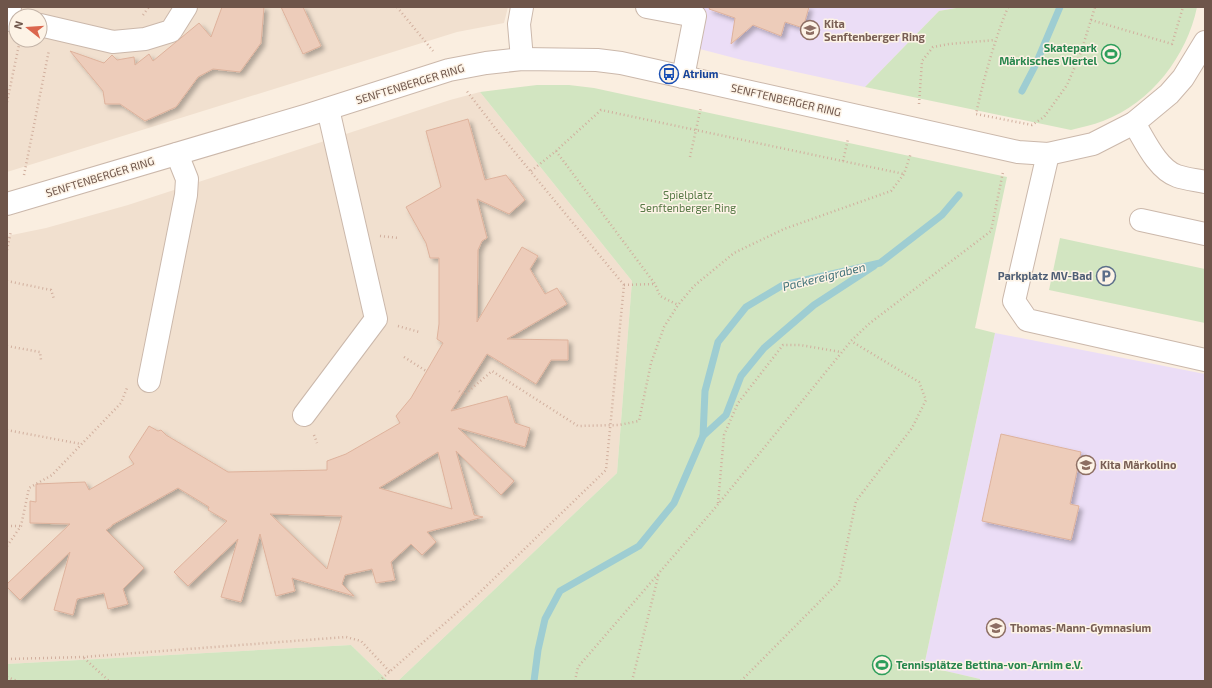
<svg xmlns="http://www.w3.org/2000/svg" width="1212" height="688" viewBox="0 0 1212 688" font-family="'Exo 2',sans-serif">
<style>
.residential{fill:#f1e0cf;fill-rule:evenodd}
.education{fill:#ebddf6}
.green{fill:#d2e5c1}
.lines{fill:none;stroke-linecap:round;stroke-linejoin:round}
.stream{stroke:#9ecdd2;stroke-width:7}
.building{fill:#edccba;stroke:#deb29c;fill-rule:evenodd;filter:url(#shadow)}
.minor-casing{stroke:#cbb8ab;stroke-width:24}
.path{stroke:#d1af9e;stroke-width:2.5;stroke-dasharray:1 3;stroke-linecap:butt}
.minor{stroke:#fff;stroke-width:22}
.labels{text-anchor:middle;stroke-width:3;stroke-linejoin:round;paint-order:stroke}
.education-label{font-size:11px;font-weight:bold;fill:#785e54;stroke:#fdf3e6;text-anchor:start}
.leisure-label{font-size:11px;font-weight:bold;fill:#27864d;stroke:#fdf3e6;text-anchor:end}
.transit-label{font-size:11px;font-weight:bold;fill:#164399;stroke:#fdf3e6;text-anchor:start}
.street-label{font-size:11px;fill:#6e554a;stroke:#fdf3e6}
.park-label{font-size:11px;fill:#577946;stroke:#fdf3e6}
.service-label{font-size:11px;font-weight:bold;fill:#4e5e75;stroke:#fdf3e6;text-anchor:end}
.water-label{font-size:12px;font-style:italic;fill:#43737a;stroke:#fdf3e6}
</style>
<defs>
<filter id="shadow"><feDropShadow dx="3.5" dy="3.5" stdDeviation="2" flood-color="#0004"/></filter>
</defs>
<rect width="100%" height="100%" fill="#faeee0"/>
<g class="residential">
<path d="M7 7H508L504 23 457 32 7 172ZM16 16H40V40H16Z"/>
<path d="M480 92 632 281 617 473 398 681H388L351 645 7 664V236L46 228 128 205 450 100Z"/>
</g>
<g class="education">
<path d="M703 7H962L939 11 865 87 742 60 696 48Z"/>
<path d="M995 333 1205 374V681H980V679L924 666Z"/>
</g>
<g class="green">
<path d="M962 7H1197C1187 56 1151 103 1103 121 1093 125 1081 127 1071 130L865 87 939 11Z"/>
<path d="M537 85H569L594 88 1007 177 975 328 995 333 924 666 980 679V681H398L617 473 632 281 480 92Z"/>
<path d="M1060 238 1205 269V323L1049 290Z"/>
<path d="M351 645 388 681H7V664Z"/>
</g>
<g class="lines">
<g class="stream">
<path d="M1022 91 1035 66 1060 7"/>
<path d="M703 436 726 415 741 376 764 348 814 305 874 266"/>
<path d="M534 681 538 650 545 619 560 591 639 546 674 503 703 436 705 391 718 342 746 307 783 285 880 263 942 215 959 195"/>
</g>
</g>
<g class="building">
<path d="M222 7H264L261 43 240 72 213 69 198 77 176 107 145 121 120 104H105L103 91 70 51 104 63 112 55 117 60 134 57 135 65 149 54 153 61 199 23 211 37Z"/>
<path d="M281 7H303L321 46 303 54Z"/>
<path d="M710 7H809L803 28 785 22 781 36 753 25 731 44 735 18 709 9Z"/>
<path d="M468 119 485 180 506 175 525 200 509 214 477 199 487 238 482 241 478 250 477 322 522 247 538 256 530 269 545 294 557 288 567 304 507 339 568 340V360H551L536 384 487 354 451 411 507 396 515 423 530 428 525 447 458 428 514 481 501 495 456 451 474 515 483 517 427 532 436 542 422 555 411 544 391 562 395 580 376 583 372 569 345 575 342 584 354 596 292 578 295 591 276 596 260 534 241 602 221 597 238 539 188 586 174 572 227 521 208 510 209 507 178 488 112 525V526L106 530 144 568 123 589 128 604 108 609 104 593 77 599 73 615 54 610 70 552 20 600 7 587V584L70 524 30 523V501L36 502V484L85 482 89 490 134 464 129 457 149 426 158 431 161 430 166 435 228 472 327 470V461L346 454 400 423 396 416 411 398 443 343 437 339 439 324V258H430L426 243 406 207 441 187 426 131ZM438 452 452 509 379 488ZM270 514 342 516 327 569Z"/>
<path d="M1001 434 1081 452 1070 504 1079 506 1071 540 982 521Z"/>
</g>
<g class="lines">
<defs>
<g id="minor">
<path d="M522 7 519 24 522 59"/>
<path d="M647 7 695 16 683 77"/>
<path d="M7 20 10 7"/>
<path d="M40 25 113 42 145 39 171 31 186 7"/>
<path d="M1134 123C1144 139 1157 169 1177 176 1186 179 1196 180 1205 182"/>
<path d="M1048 154 1014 301 1027 320 1205 360"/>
<path d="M7 204 308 115 449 70 486 63 522 59 597 60 621 63 1018 152 1048 154 1093 144 1134 123 1169 94 1183 78 1205 42"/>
<path d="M1141 220 1205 234"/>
<path d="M149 381 186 195 187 179 177 154"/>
<path d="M304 415 376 319 328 109"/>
</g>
</defs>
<use href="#minor" class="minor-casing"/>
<g class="path">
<path d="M397 7 433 51"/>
<path d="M1008 7C994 42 984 77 976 114L1032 125 1044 117 1067 85 1080 55 1091 20 1172 44 1183 7"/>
<path d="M143 15 149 7"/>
<path d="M1091 20 1095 7"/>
<path d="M7 102 20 40"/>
<path d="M919 104 922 61 933 47 949 44 995 40"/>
<path d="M556 151 655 284 660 296 678 305"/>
<path d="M690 157 701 107"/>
<path d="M843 161 848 139"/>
<path d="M531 171 556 151 601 110 904 174"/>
<path d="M24 175 49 50"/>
<path d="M380 236 399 238"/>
<path d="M7 250 11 231"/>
<path d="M7 281 51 290 54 299"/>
<path d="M624 285 655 284"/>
<path d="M398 326 419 332"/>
<path d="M7 346 40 352 41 360"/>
<path d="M404 357 426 371"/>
<path d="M459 391 464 395 492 371 578 426 619 425 639 421 651 363 664 327 678 305 694 286 734 253 784 229 891 191 904 174 911 153"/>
<path d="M7 430 81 444"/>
<path d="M314 435 317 443"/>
<path d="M718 503 724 435 738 403 783 345H800L841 352"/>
<path d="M7 526H21"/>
<path d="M7 546 21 526 29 488 52 475 121 403 127 388"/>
<path d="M84 658 109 681"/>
<path d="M7 659 83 657 346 637 361 641 390 672"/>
<path d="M7 677 17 681"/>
<path d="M379 681 476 596 606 470 624 285 499 133 466 90"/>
<path d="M575 681 578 667 715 508 851 341 870 323 991 231 1003 172"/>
<path d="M632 681 659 573"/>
<path d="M741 681 839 582 856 501 912 428 926 400 919 382 851 341"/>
</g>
<use href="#minor" class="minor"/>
</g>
<defs>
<symbol id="school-ring" viewBox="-11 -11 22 22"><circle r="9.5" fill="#fdf3e6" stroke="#8d6e63" stroke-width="1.5"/><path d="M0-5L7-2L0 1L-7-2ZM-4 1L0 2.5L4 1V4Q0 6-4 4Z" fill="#8d6e63"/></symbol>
<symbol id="stadium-ring" viewBox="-11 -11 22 22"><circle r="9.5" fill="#fdf3e6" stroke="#2e9e5b" stroke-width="1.5"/><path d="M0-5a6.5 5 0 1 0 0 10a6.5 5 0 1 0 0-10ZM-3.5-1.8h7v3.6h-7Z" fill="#2e9e5b"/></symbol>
<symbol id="bus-ring" viewBox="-11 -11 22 22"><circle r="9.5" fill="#fdf3e6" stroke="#1a4fb4" stroke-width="1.5"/><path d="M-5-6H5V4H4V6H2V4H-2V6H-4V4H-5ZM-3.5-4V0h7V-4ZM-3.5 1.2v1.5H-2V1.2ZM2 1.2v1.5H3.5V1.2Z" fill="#1a4fb4"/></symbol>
<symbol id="parking-ring" viewBox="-11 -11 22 22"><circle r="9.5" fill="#fdf3e6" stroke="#5c6f8a" stroke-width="1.5"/><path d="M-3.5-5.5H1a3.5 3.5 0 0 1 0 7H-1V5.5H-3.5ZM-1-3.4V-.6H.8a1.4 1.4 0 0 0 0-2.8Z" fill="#5c6f8a"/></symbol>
</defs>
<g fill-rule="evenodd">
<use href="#school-ring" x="799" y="19" width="22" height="22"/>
<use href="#stadium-ring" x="1100" y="43" width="22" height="22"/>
<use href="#bus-ring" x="658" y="63" width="22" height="22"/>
<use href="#parking-ring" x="1095" y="265" width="22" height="22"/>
<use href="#school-ring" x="1075" y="454" width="22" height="22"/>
<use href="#school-ring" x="985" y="617" width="22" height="22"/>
<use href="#stadium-ring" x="871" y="654" width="22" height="22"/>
</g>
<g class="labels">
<g class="education-label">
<text x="824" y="28">Kita<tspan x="824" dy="13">Senftenberger Ring</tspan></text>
<text x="1100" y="469">Kita Märkolino</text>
<text x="1010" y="632">Thomas-Mann-Gymnasium</text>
</g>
<g class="leisure-label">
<text x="1097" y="52">Skatepark<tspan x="1097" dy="13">Märkisches Viertel</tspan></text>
<text x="896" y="669" text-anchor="start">Tennisplätze Bettina-von-Arnim e.V.</text>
</g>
<g class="transit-label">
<text x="683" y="78">Atrium</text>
</g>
<g class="street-label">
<text transform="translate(410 84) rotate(-17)" y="4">SENFTENBERGER RING</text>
<text transform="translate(786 100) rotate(13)" y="4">SENFTENBERGER RING</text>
<text transform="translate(100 177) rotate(-17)" y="4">SENFTENBERGER RING</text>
</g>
<g class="park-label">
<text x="688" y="199">Spielplatz<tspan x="688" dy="13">Senftenberger Ring</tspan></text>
</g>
<g class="service-label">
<text x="1092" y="280">Parkplatz MV-Bad</text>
</g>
<g class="water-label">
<text transform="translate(824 277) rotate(-14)" y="4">Packereigraben</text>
</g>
</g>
<rect width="1212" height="688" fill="none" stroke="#6e554a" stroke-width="16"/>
<g transform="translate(28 28) rotate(287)"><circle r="19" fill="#fdf3e6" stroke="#c4b4a8"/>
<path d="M0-3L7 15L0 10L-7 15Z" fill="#db664e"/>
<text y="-6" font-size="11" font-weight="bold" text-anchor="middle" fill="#6e554a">N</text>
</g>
</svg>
